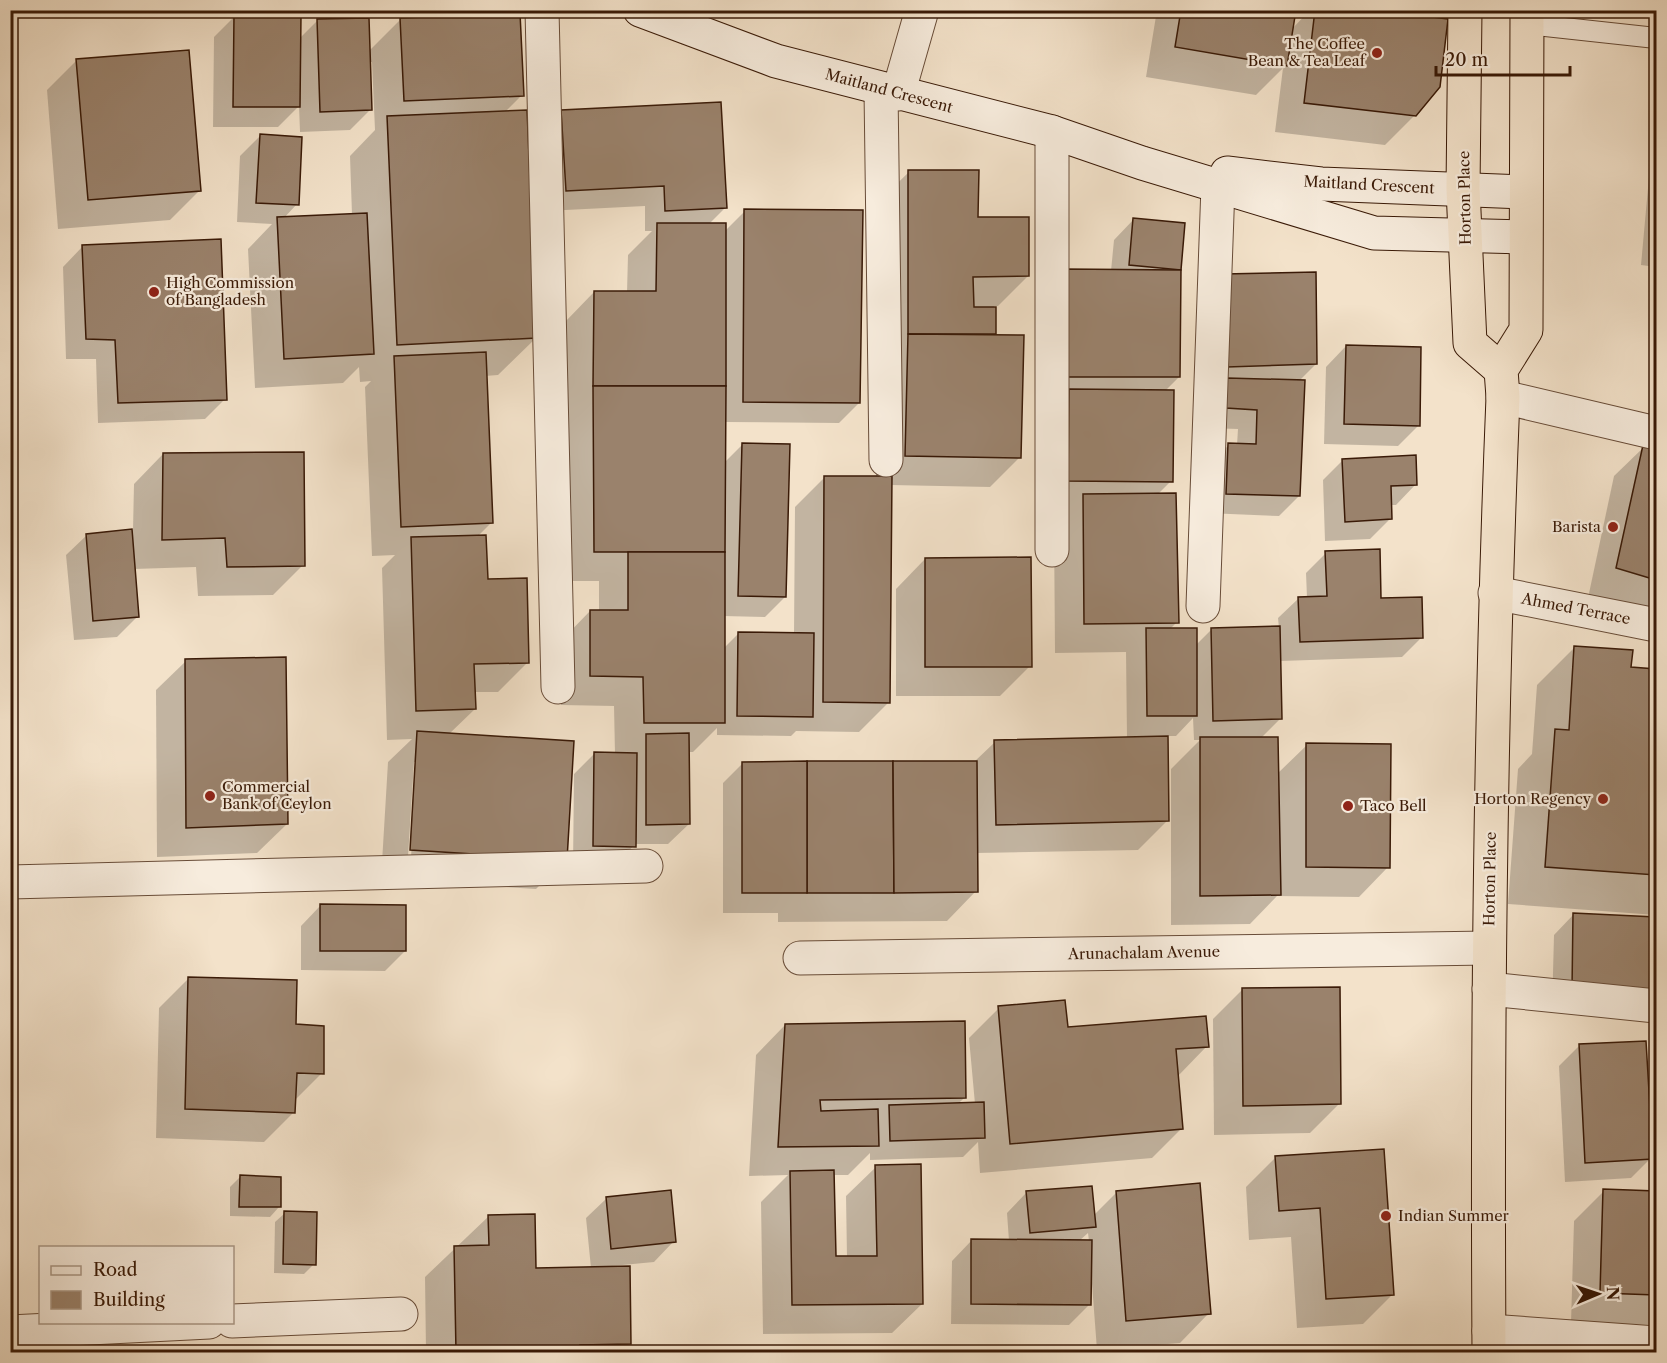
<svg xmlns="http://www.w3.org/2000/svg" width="1667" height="1363" viewBox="0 0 1667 1363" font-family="'Libre Caslon Text',serif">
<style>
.shadow{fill:#0003;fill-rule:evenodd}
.building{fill:#9a826c;stroke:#3a1a07;stroke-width:1.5}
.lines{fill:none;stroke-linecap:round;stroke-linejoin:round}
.lane-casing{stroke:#684c38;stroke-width:22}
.street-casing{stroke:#684c38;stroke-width:35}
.secondary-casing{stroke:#3a1a07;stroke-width:35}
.highway-casing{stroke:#3a1a07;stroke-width:35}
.lane{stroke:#f7ecdd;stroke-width:20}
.street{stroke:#f7ecdd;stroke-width:33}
.secondary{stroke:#f7ecdd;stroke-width:33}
.highway{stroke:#f3e2ca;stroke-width:33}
.poi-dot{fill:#8f2418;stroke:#f7ecdd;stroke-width:2}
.labels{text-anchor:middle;stroke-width:4.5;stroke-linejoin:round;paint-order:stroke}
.poi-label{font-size:15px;fill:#3a1a07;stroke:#f7ecdd;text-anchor:start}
.street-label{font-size:15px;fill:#3a1a07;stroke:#f7ecdd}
</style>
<rect width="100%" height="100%" fill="#f3e2ca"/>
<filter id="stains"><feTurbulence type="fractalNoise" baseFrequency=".00333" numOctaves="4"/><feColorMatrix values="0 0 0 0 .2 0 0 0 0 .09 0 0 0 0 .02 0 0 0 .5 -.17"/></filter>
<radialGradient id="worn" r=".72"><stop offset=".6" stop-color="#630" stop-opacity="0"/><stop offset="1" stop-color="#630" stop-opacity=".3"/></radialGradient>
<g class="shadow">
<path d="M50 10H158L153 16 50 14Z"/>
<path d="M209 10H298L292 17 299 39 317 21 368 52 401 19 522 95 505 112 536 338 498 375 485 376 492 522 477 537 486 580 528 662 498 692H474L475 709 448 735 566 859 536 889 381 879 388 762 412 739 387 740 382 568 395 555 372 556 365 387 371 381 360 382 359 367 343 383 255 388 248 249 272 224 237 222 240 156 260 136 297 204 283 219 352 215 350 156 375 130 372 62H369L370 110 350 130 300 132 299 106 278 127H213L214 37 237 14ZM414 762H417L411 857H408Z"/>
<path d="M1157 10H1295L1291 30 1310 10H1365L1415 115 1385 145 1275 132 1283 68 1256 95 1146 77Z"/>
<path d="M77 60 199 191 170 220 58 229 47 90Z"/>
<path d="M562 112 725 208 708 225 724 232 745 211 859 403 839 423 724 422V463L742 445 785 597 765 617 723 616V649L739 633 794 634 795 507 825 477 876 478 879 201 909 172 976 219 1028 276 998 306H994L995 335 1020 457 990 487 890 485 889 702 859 732 796 731 791 736 717 735V728L693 752H688L689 824 668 844H635L614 867 573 866 574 774 595 753 615 754 614 706 561 705V641L590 611H599V581H565V322L594 292H627L628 255 652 231H645V206L546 211 542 132Z"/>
<path d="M1656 139V267L1641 265 1652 144Z"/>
<path d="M1134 219 1180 270 1179 377 1164 392 1171 481 1157 495 1177 622 1170 629 1195 646 1212 629 1279 628 1278 618 1299 598H1307L1306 573 1326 553 1422 637 1402 657 1280 661 1281 718 1261 738 1277 774 1307 745 1388 867 1359 897 1277 896 1250 924 1171 925V769L1200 740H1194L1193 718 1176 736H1166L1168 820 1138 850 976 853V891L947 921 778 922V913H723V783L743 763 974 762 995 742 1127 739 1126 652 1055 653 1054 525 1069 510H1039L1055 406H1035V300L1064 271H1111L1114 240Z"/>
<path d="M83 246 225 399 205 419 98 423 96 359H66L63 267Z"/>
<path d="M1205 296 1316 364 1298 382 1299 496 1279 516 1206 513 1208 465 1229 445H1237L1238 429 1206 428Z"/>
<path d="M1346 346 1418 426 1398 446 1324 444 1326 367Z"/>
<path d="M1644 447 1656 450V617L1588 598 1614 476Z"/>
<path d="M163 454 303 565 273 595 198 596 196 567 134 569 138 616 117 637 74 640 66 555 87 535 133 530 134 484Z"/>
<path d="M1343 460 1416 484 1396 505H1390V519L1370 539 1325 541 1323 480Z"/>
<path d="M925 559 1030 666 1000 696H896V589Z"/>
<path d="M1575 647 1629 669 1656 671V915L1508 904 1518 769 1532 754 1537 685Z"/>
<path d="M186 661 287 824 257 853 157 857 156 690Z"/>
<path d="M321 905 405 951 385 971 301 970V926Z"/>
<path d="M1574 914 1656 918V1017L1552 1010 1554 935Z"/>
<path d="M189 978 295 1026 322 1073 294 1101V1112L264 1142 156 1138 159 1008Z"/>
<path d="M1242 990 1339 1104 1310 1133 1214 1135 1213 1019Z"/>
<path d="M999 1008 1067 1029 1207 1046 1178 1076 1181 1129 1152 1158 980 1173 978 1142 963 1157 870 1160V1153L848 1175H833L835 1258H847L846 1196 876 1167 922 1304 892 1333 763 1334 761 1202 788 1175 749 1176 756 1055 785 1025 965 1097 958 1104H975L969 1038Z"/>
<path d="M1579 1046 1651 1158 1631 1178 1565 1182 1559 1066Z"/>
<path d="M1383 1150 1392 1295 1363 1324 1297 1328 1291 1237 1249 1240 1246 1187 1276 1157Z"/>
<path d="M240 1177 279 1207 270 1217 230 1216V1187Z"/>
<path d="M1604 1191 1656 1193V1325L1571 1323 1574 1221Z"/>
<path d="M1027 1192 1093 1216 1117 1192 1209 1313 1180 1343 1097 1350 1092 1284H1090L1089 1305 1069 1325 951 1324 952 1261 972 1240 1009 1241 1007 1213ZM1088 1233 1089 1241H1079Z"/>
<path d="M607 1198 674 1241 654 1262 612 1266 630 1343 620 1352H426L425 1277 489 1216 535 1269 591 1268 586 1218Z"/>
<path d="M285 1213 314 1264 304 1274 274 1273 275 1222Z"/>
</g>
<g class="building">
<path d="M1181 10H1296L1287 66 1175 47Z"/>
<path d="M1315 10H1377L1448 19 1440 87 1416 116 1304 103Z"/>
<path d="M520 13 524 96 404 101 400 18Z"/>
<path d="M234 15H301L300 107H233Z"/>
<path d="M369 18 372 110 320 112 317 19Z"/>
<path d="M189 50 201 191 88 200 76 59Z"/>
<path d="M721 102 727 208 665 211 664 186 566 191 561 110Z"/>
<path d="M527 110 537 338 397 345 387 116Z"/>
<path d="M260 134 302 137 299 205 256 203Z"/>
<path d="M908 170H979L978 217H1029V276L973 277 974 307H996V334H908Z"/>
<path d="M744 209 863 210 860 403 743 402Z"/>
<path d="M367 213 374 354 284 359 277 217Z"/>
<path d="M1133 218 1185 223 1181 270 1129 265Z"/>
<path d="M657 223H726V386H593L594 291H656Z"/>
<path d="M221 239 227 400 118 403 115 340 86 339 82 245Z"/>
<path d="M1064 269 1181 270 1180 377H1064Z"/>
<path d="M1316 272 1317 364 1227 367 1224 274Z"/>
<path d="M908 334 1024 335 1021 458 905 456Z"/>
<path d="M1346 345 1421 347 1420 426 1344 424Z"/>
<path d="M486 352 493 523 401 527 394 356Z"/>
<path d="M1227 378 1305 380 1300 496 1226 494 1228 443 1256 444 1257 410 1226 408Z"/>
<path d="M593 386H726L725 552H594Z"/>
<path d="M1069 389 1174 390 1173 482 1068 481Z"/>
<path d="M742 443 790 444 786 597 738 596Z"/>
<path d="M1643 445 1656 449V580L1616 568Z"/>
<path d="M304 452 305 566 227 567 225 538 162 540 163 453Z"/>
<path d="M1416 455 1417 485 1391 486 1392 519 1345 522 1342 459Z"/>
<path d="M824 476H892L890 703 823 702Z"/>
<path d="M1176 493 1179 623 1084 624 1083 494Z"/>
<path d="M132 529 139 617 93 621 86 534Z"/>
<path d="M486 535 488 579 527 578 529 663 474 664 476 709 416 711 411 537Z"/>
<path d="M1380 549 1381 598 1422 597 1423 638 1300 642 1298 597 1327 596 1325 551Z"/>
<path d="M628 552H725V723H644L643 677 590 676V610H628Z"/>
<path d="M1031 557 1032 667H925V558Z"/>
<path d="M1280 626 1282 719 1213 721 1211 628Z"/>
<path d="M1146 628H1197V716H1147Z"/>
<path d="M738 632 814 633 813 717 737 716Z"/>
<path d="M1574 646 1633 650 1631 667 1656 669V875L1545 867 1555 729 1569 730Z"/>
<path d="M286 657 288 824 186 828 185 659Z"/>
<path d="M417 731 574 741 567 860 410 850Z"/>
<path d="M689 733 690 824 646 825V734Z"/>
<path d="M1168 736 1169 821 996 825 994 740Z"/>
<path d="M1200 737H1278L1281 895 1200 896Z"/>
<path d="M1306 743 1391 744 1390 868 1306 867Z"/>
<path d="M594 752 637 753 636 847 593 846Z"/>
<path d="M807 761H893L894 893H807Z"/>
<path d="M807 761V893H742V762Z"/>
<path d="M893 761H977L978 892 894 893Z"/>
<path d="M320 904 406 905V951H320Z"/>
<path d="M1573 913 1656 917V944L1650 997 1572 990Z"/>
<path d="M1656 944V997H1650Z"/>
<path d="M188 977 297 980 296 1024 324 1026V1074L297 1073 295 1113 185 1109Z"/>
<path d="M1340 987 1341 1104 1243 1106 1242 988Z"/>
<path d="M1065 1000 1068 1027 1206 1016 1209 1047 1176 1049 1183 1129 1010 1144 998 1006Z"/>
<path d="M965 1021 966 1098 820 1100 821 1111 878 1109 879 1146 778 1147 785 1024Z"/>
<path d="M1646 1041 1653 1159 1585 1163 1579 1044Z"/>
<path d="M984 1102 985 1138 890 1141 889 1105Z"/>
<path d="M1384 1149 1394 1295 1326 1299 1320 1208 1279 1211 1275 1156Z"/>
<path d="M921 1164 923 1304 792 1305 790 1171 834 1170 836 1256H877L875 1165Z"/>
<path d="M240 1175 281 1177V1207H239Z"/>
<path d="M1200 1183 1211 1314 1126 1321 1116 1191Z"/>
<path d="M1092 1186 1096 1227 1030 1233 1026 1191Z"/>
<path d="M1603 1189 1656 1191V1295L1600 1293Z"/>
<path d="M671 1190 676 1242 611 1249 606 1197Z"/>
<path d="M284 1211 317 1212 316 1265 283 1264Z"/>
<path d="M535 1214 536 1268 630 1266 631 1344 580 1345V1352H456L454 1246 489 1245 488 1215Z"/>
<path d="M971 1239 1092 1240 1091 1305 971 1304Z"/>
</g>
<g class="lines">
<defs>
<path id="lane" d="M1527 24 1656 38"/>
<g id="street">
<path d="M542 10 558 687"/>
<path d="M881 90 886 460"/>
<path d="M898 94 922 10"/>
<path d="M1052 132V550"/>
<path d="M1503 397 1656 433"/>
<path d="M1495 593 1656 625"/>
<path d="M1203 606 1218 186"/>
<path d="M10 882 646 866"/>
<path d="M800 958 1489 948"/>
<path d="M1489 989 1656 1006"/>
<path d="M232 1321 401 1314"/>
<path d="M1489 1331 1656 1343"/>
<path d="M10 1332 209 1322"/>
</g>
<g id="secondary">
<path d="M640 10 776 61 1052 132 1142 163 1374 233 1525 237"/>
<path d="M1227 173 1321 184 1524 192"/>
</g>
<g id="highway">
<path d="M1465 10 1463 189 1470 343 1501 370"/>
<path d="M1489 1352C1487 1034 1490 715 1503 397L1501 370 1526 330 1527 10"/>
</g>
</defs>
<use href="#lane" class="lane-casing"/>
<use href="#street" class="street-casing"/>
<use href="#secondary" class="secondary-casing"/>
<use href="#highway" class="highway-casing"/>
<use href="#lane" class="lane"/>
<use href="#street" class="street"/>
<use href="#secondary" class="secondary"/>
<use href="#highway" class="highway"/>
</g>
<g class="poi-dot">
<circle cx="1377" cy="53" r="6"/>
<circle cx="154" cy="292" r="6"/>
<circle cx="1613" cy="527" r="6"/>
<circle cx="210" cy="796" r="6"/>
<circle cx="1603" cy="799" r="6"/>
<circle cx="1348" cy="806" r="6"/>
<circle cx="1386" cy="1216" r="6"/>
</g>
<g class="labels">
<g class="poi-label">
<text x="1365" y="49" text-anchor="end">The Coffee<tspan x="1365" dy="17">Bean &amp; Tea Leaf</tspan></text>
<text x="166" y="288">High Commission<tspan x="166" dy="17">of Bangladesh</tspan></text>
<text x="1601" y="532" text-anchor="end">Barista</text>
<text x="222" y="792">Commercial<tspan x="222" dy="17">Bank of Ceylon</tspan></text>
<text x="1591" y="804" text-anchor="end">Horton Regency</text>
<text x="1360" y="811">Taco Bell</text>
<text x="1398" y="1221">Indian Summer</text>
</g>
<g class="street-label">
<text transform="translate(889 91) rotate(15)" y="5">Maitland Crescent</text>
<text transform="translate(1369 185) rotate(3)" y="5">Maitland Crescent</text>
<text transform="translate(1465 198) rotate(-91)" y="5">Horton Place</text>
<text transform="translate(1576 609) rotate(11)" y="5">Ahmed Terrace</text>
<text transform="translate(1490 879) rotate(-89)" y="5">Horton Place</text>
<text transform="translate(1144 953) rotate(-1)" y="5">Arunachalam Avenue</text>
</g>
</g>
<rect width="1667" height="1363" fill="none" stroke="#f3e2ca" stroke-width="36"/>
<rect x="12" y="12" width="1643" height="1339" fill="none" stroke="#3a1a07" stroke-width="3"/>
<rect x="18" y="18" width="1631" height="1327" fill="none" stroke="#3a1a07" stroke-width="1.5"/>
<rect x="39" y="1246" width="195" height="78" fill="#f7ecdd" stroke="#ab9887" stroke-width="1.5"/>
<rect x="51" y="1266" width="30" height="9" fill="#f7ecdd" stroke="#ab9887" stroke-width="1.5"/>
<text x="93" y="1276" font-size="18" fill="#3a1a07">Road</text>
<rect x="51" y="1291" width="30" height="18" fill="#9a826c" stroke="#ab9887" stroke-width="1.5"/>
<text x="93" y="1306" font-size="18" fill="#3a1a07">Building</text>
<g transform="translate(1598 1294) rotate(88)" stroke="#f7ecdd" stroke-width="4.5" paint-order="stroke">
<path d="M0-4.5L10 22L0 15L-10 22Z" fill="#3a1a07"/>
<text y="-9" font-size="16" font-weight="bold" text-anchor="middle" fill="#3a1a07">N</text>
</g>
<path d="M1436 66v9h134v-9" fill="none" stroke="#3a1a07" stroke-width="3"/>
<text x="1445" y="66" font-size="18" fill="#3a1a07" stroke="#f7ecdd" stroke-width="4.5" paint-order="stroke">20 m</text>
<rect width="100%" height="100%" filter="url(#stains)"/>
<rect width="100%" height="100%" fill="url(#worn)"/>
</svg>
